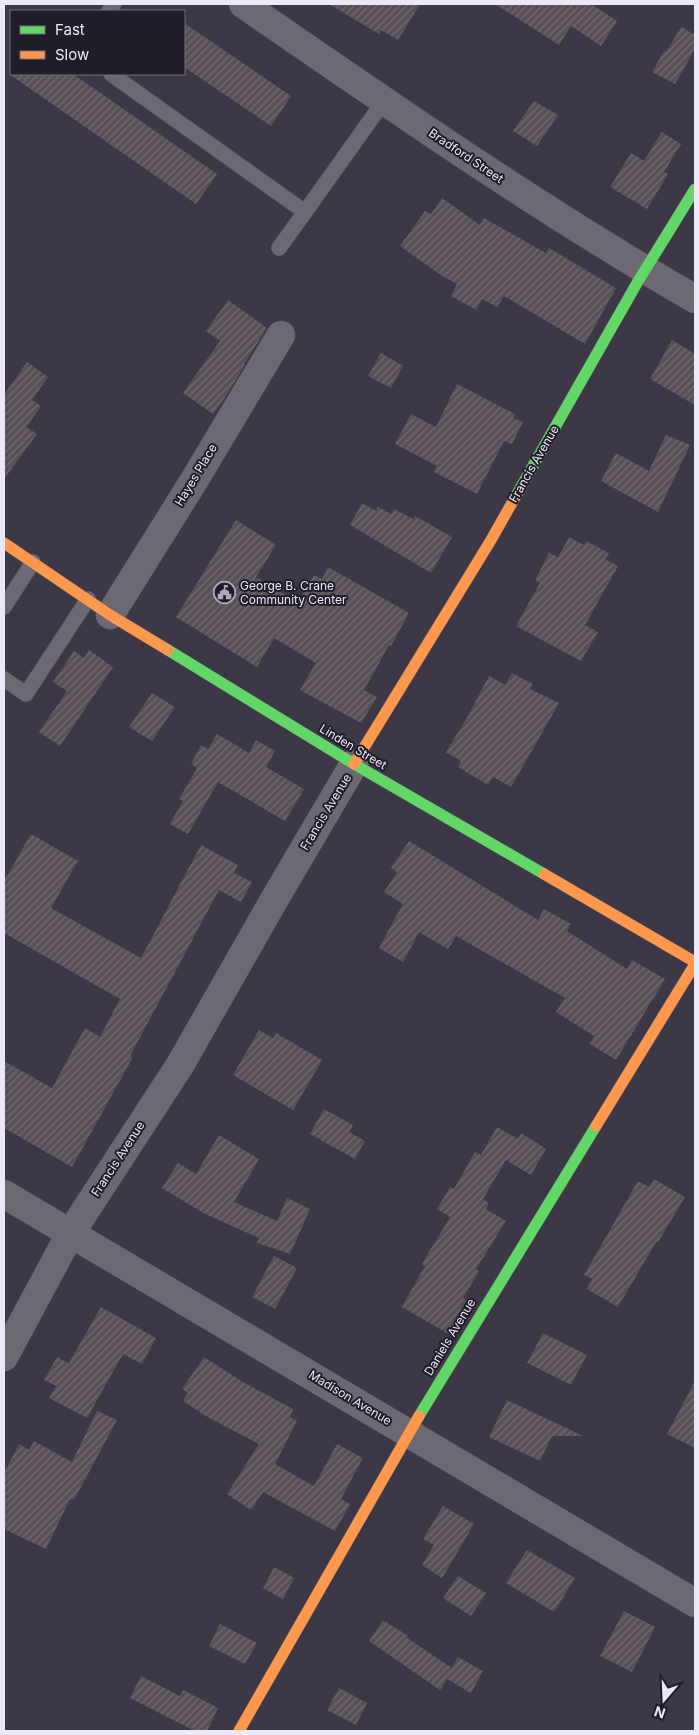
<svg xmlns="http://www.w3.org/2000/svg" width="699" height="1735" viewBox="0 0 699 1735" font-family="Inter,sans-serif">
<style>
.building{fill:url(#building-hatch)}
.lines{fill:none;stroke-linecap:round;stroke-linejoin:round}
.lane-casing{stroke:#595561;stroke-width:16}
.street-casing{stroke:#595561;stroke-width:29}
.fast-casing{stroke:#595561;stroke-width:12}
.slow-casing{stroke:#595561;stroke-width:12}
.lane{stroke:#6c6973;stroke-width:15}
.street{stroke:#6c6973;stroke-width:28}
.fast{stroke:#63d668;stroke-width:11}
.slow{stroke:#ff974d;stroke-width:11}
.labels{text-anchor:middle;stroke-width:4;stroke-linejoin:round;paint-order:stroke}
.street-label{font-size:12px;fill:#ede8f8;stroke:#201c28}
.poi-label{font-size:12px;fill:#ede8f8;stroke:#201c28;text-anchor:start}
</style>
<defs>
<pattern id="building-hatch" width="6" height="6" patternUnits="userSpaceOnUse" patternTransform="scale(1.25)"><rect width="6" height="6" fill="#585056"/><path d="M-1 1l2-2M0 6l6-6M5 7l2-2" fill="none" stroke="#70696f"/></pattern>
</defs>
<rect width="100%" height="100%" fill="#3c3845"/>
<g class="building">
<path d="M329 4H420L398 40 381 30 379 34Z"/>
<path d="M495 4H591L617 21 601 46 571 26 559 45Z"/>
<path d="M184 23 291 96 271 126 184 67Z"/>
<path d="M681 27 695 35V49L675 84 652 72 664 51 666 52Z"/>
<path d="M9 74H73L217 174 196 204Z"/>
<path d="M534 101 558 115 537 146 513 131Z"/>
<path d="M662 132 681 144 664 172 668 174 647 209 610 187 631 153 644 161Z"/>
<path d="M442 198 480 225 484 218 546 253 549 248 616 288 585 344 504 296 497 307 482 299 476 310 451 296 457 284 442 276 400 246 425 211 431 214Z"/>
<path d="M228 300 267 328 244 364 245 365 224 399 213 414 183 393 220 341 206 331Z"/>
<path d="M672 340 695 354V405L650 379Z"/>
<path d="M381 353 403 366 391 388 368 376Z"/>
<path d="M27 362 48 377 32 400 41 406 26 427 37 434 4 479V395Z"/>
<path d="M457 384 515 414 513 418 523 422 512 444 504 441 477 494 434 472 437 466 395 444 411 414 436 427Z"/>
<path d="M666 435 690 445 658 512 601 481 616 453 649 471Z"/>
<path d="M362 503 376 511 378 507 391 514 394 509 413 519 415 516 452 537 431 573 350 525Z"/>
<path d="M236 520 276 545 256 577 298 602 314 575 322 579 328 567 409 613 391 646 389 645 364 690 377 697 361 723 300 690 316 663 274 638 257 667 176 617Z"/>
<path d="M569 537 584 545 586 541 609 553 605 559 618 566 585 625 598 632 581 661 516 626 540 583 535 580 549 553 558 557Z"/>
<path d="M89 650 113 667 60 746 39 732 67 691 53 682 74 651 84 658Z"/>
<path d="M512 673 533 684 530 689 559 703 511 787 493 777 488 785 458 767 461 761 446 752 468 716 489 676 505 685Z"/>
<path d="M152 693 175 707 152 741 129 727Z"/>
<path d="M217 734 249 753 256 740 275 751 266 767 304 789 285 821 218 782 188 834 170 824 183 801 179 799 197 768 191 764 201 745 208 749Z"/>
<path d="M31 834 78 861 51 908 141 958 201 845 238 865 234 873 252 882 241 902 219 890 130 1056 133 1057 72 1167 4 1128V1061L52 1088 85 1028 100 1037 120 999 4 933V881Z"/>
<path d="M409 841 538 920 544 909 571 924 567 931 627 969 632 960 665 979 616 1060 590 1044 594 1036 556 1012 565 998 456 936 448 949 419 932 403 962 379 948 403 904 384 892 397 872 391 868Z"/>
<path d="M259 1030 273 1038 276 1033 322 1060 293 1110 233 1075Z"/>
<path d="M324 1109 353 1125 349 1132 365 1141 355 1159 310 1134Z"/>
<path d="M497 1127 518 1139 521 1133 546 1149 531 1175 506 1160 483 1199 489 1203 486 1209 506 1221 476 1269 479 1271 463 1298 470 1302 450 1335 402 1307 425 1266 422 1264 450 1217 437 1209 450 1187 454 1189 475 1152 481 1155Z"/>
<path d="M219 1135 259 1159 234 1202 277 1221 287 1198 310 1209 290 1254 257 1243 259 1238 205 1214 162 1188 178 1163 196 1174Z"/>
<path d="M654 1179 685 1197 658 1242H656L618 1307 587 1289 592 1279 584 1275 638 1181 649 1187Z"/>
<path d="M274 1256 297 1268 275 1309 252 1297Z"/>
<path d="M101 1307 156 1338 142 1364 123 1354 87 1418 49 1398 56 1386 44 1380 57 1357 69 1363Z"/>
<path d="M543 1333 587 1355 571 1385 527 1363Z"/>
<path d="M204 1357 243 1382 293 1409 290 1417 297 1421 275 1464 314 1486 337 1444 363 1458 341 1499 350 1504 335 1531 263 1492 251 1510 227 1494 259 1444 204 1415 183 1401 188 1393 182 1389Z"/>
<path d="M695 1381V1448L667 1434Z"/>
<path d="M507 1400 543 1417 583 1436H552L540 1461 489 1437Z"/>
<path d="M97 1411 117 1420 74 1500 70 1499 46 1549 4 1529V1473L19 1444 29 1450 34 1441 72 1462Z"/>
<path d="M443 1506 474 1524 442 1578 422 1565 434 1545 423 1539Z"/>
<path d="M527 1550 575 1578 554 1612 506 1583Z"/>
<path d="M274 1567 294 1578 283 1599 263 1588Z"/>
<path d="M458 1576 486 1593 471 1616 443 1598Z"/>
<path d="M624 1611 655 1627 632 1672 600 1656Z"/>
<path d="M383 1620 408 1636 407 1638 452 1668 458 1657 483 1671 471 1693 447 1679 440 1690 369 1641Z"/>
<path d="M220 1624 257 1643 245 1664 209 1646Z"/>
<path d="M141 1676 180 1696 183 1690 218 1708 207 1731H195L130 1698Z"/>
<path d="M339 1688 367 1703 356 1725 327 1710Z"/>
</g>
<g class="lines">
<defs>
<g id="lane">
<path d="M109 11 114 4"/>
<path d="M111 74 305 212 384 101"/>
<path d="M279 248 305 212"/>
<path d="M4 607 33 562"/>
<path d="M4 679 26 694 88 599"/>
</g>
<g id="street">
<path d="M243 4C391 106 539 209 695 299"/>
<path d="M110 615 195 479 281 335"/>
<path d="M4 1194 695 1603"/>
<path d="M4 1357 70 1234 180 1065 274 900 354 764"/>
</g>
<g id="fast">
<path d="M517 494 637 283 695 189"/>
<path d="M168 650 354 764 544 874"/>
<path d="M419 1416 596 1126"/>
</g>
<g id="slow">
<path d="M4 543 110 615 168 650"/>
<path d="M354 764 491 540 517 494"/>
<path d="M544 874 695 962"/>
<path d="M596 1126 695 964"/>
<path d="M239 1731 419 1416"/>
</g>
</defs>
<use href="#lane" class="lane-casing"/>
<use href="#street" class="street-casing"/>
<use href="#fast" class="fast-casing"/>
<use href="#slow" class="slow-casing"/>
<use href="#lane" class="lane"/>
<use href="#street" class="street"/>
<use href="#fast" class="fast"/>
<use href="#slow" class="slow"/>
</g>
<defs>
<symbol id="civic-ring" viewBox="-11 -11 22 22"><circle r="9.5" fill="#201c28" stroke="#afaab9" stroke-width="1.5"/><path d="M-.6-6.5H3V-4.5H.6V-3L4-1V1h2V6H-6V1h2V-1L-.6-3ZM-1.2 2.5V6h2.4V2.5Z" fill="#afaab9"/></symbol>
</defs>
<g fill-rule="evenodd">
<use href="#civic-ring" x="212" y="580" width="25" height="25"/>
</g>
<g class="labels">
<g class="street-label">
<text transform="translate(466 156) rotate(34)" y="4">Bradford Street</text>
<text transform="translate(534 464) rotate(-60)" y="4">Francis Avenue</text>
<text transform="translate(196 475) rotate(-59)" y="4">Hayes Place</text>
<text transform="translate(353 747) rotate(31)" y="4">Linden Street</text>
<text transform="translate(326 812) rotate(-59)" y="4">Francis Avenue</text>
<text transform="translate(118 1159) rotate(-57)" y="4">Francis Avenue</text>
<text transform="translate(450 1337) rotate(-59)" y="4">Daniels Avenue</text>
<text transform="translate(350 1398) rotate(31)" y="4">Madison Avenue</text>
</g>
<g class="poi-label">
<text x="240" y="590">George B. Crane<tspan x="240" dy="14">Community Center</tspan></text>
</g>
</g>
<rect width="699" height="1735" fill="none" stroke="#ede8f8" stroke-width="10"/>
<rect x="10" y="10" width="175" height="65" fill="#201c28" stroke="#726e7b"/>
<rect x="20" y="26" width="25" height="8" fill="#63d668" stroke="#726e7b"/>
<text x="55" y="35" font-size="15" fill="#ede8f8">Fast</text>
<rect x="20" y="51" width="25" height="8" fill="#ff974d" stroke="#726e7b"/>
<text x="55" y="60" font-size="15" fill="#ede8f8">Slow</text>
<g transform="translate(664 1700) rotate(199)" stroke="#201c28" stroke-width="4" paint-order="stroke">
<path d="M0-4L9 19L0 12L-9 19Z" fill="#ede8f8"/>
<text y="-8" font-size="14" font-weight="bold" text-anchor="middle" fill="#ede8f8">N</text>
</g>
</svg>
